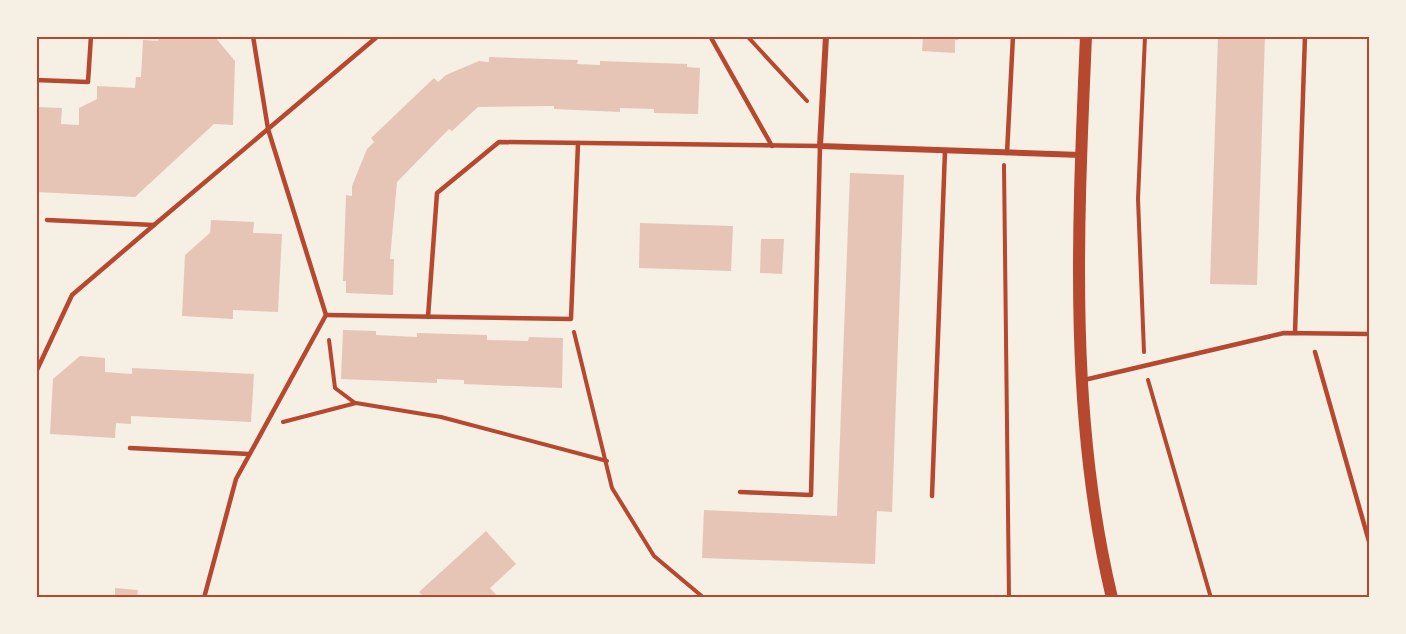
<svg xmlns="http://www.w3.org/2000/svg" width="1406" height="634" viewBox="0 0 1406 634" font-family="'Golos Text',sans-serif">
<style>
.building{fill:#e6c5b7}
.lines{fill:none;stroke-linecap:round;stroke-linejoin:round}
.path{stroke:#b5482f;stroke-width:4}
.service{stroke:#b5482f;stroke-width:4.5}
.minor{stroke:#b5482f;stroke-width:6}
.secondary{stroke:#b5482f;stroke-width:12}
.neatline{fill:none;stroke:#b5482f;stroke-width:2}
</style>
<rect width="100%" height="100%" fill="#f6efe4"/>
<g class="building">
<path d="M159 36H214L235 61 233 125 214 124 135 197 36 192V107L62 108 61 124 79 125V108L97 99V86L135 88 136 77H141L143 40 158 41Z"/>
<path d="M923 36H958V40H955V53L922 51Z"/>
<path d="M1218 36H1265L1257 285 1210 284Z"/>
<path d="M489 57 578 60 577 64 600 65V61L687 64V67L700 68 698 114 654 113V109L620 108V112L554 109V106L478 107 452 131 449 129 397 182 390 259H394L393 295 346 293V281H343L346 195 352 196V186L367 149 374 142 371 138 434 78 438 82 446 75 479 61 489 62Z"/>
<path d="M850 173 904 175 892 512 877 511 875 564 702 558 704 510 837 516Z"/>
<path d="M211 220 254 222 253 233 282 234 278 312 233 310V319L182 316 185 255 210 233Z"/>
<path d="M640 223 733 226 731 271 639 268Z"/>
<path d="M761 239H784L782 274 760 273Z"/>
<path d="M343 330 376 331V335L417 337V333L487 335V340L528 341 529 337 563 338 562 388 464 384V380L437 379V383L341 379Z"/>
<path d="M80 356 105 358V372L132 374V368L254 374 251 422 131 416V424L116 423 115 438 50 434 53 379Z"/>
<path d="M486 531 516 564 490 588 499 598H425L419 592Z"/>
<path d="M115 588 138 590 137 598H115Z"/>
</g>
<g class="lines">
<g class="path">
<path d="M747 36 807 101"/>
<path d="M1004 165 1009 598"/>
<path d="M574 332 612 488 654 556 704 598"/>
<path d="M329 340 335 388 355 403"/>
<path d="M1144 352 1138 199 1145 36"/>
<path d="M1148 380 1211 598"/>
<path d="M283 422 356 403 441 417 607 461"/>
</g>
<g class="service">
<path d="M710 36 772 146"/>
<path d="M36 80 88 82 91 36"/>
<path d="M1007 153 1013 36"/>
<path d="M47 220 154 225 268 129 253 36"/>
<path d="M326 315 571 319 578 143"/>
<path d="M428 317 437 193 499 142 820 146 811 495 740 492"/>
<path d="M1295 333 1305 36"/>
<path d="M1315 352 1370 545"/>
<path d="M36 372 72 295 154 225"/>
<path d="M1084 380 1284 333 1370 334"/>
<path d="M130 448 249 454"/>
<path d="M932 496 945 151"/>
<path d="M204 598 236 479 326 315 268 129 378 36"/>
</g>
<path class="minor" d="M826 36 820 146 1081 155"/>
<path class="secondary" d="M1086 36C1078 223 1068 415 1112 598"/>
</g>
<rect width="1406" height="634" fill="none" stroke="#f6efe4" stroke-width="75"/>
<rect x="38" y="38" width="1330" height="558" class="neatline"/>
</svg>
